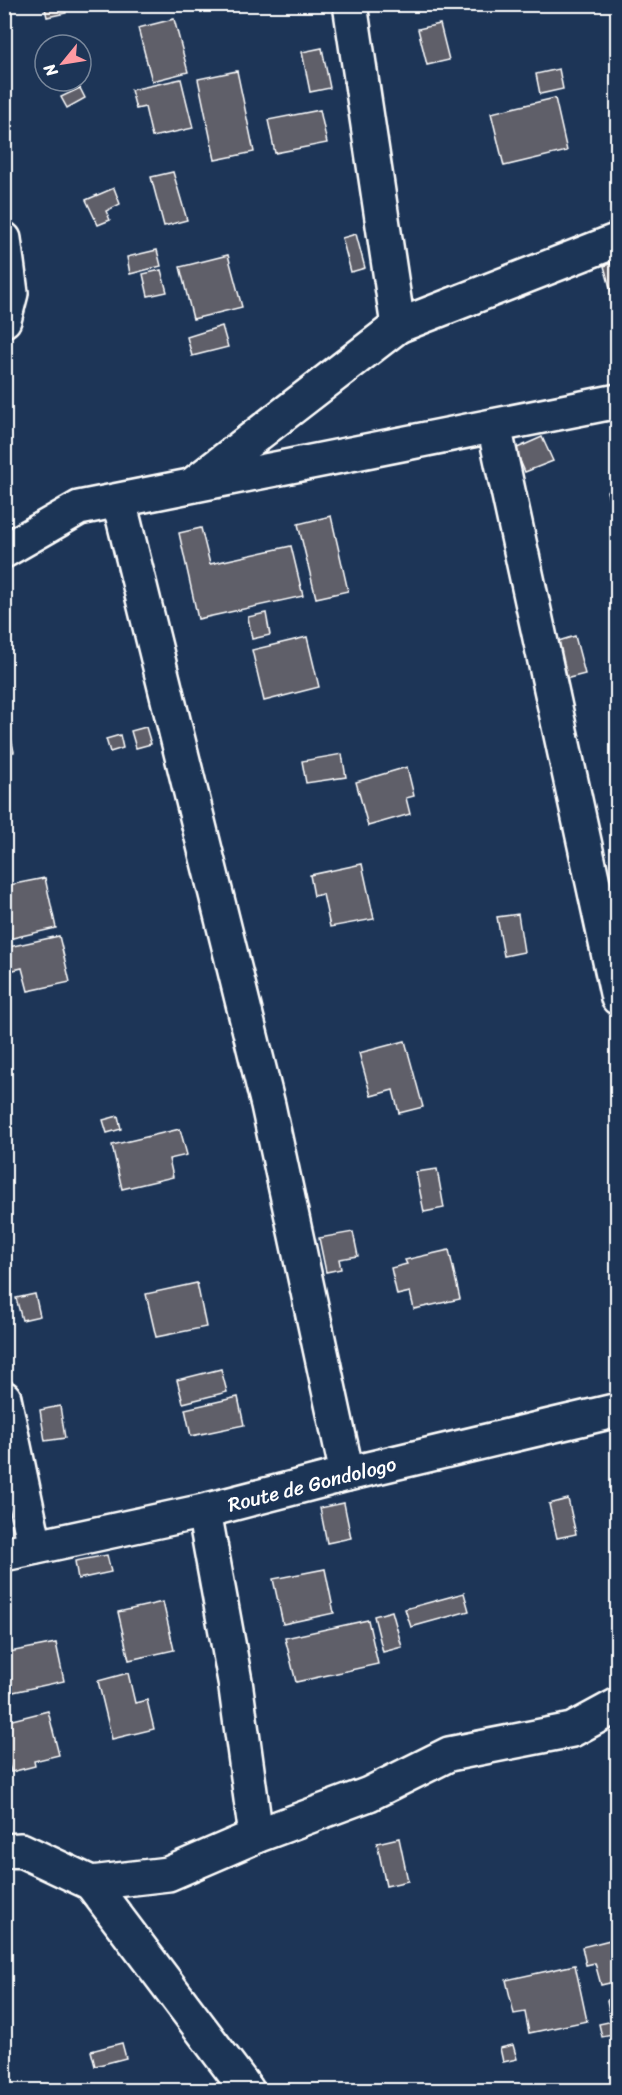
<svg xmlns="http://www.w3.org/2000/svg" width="622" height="2095" viewBox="0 0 622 2095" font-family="Sriracha,sans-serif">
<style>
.building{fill:#5f5e69;stroke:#fff;stroke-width:1.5}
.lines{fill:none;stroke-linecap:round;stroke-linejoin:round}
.street-casing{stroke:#fff;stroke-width:38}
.street{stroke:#1d3557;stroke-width:33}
.labels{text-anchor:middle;stroke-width:6;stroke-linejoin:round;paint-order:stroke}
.street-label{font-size:20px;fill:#fff;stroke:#1d3557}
</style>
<rect width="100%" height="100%" fill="#1d3557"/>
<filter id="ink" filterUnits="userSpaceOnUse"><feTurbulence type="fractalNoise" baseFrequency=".0167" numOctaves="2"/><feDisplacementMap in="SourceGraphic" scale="12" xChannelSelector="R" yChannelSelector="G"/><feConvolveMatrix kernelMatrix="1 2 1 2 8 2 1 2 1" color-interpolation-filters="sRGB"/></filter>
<g filter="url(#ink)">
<g class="building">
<path d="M44 4H65L66 13 47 17Z"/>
<path d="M174 19 188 72 152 81 138 28Z"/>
<path d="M440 24 449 60 427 65 418 29Z"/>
<path d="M322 48 330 88 310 92 302 52Z"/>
<path d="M559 69 563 89 540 94 536 74Z"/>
<path d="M237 71 254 152 215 160 198 79Z"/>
<path d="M181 79 193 128 152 137 145 107 136 109 131 90Z"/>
<path d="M80 88 85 98 67 108 61 97Z"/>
<path d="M555 98 567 151 504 166 491 113Z"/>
<path d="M320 110 327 143 275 153 268 120Z"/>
<path d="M173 172 187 220 164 226 151 177Z"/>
<path d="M114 188 120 204 106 211 110 220 98 225 86 200Z"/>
<path d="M356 234 365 268 351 272 342 238Z"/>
<path d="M157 250 161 266 130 274 127 257Z"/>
<path d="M228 255 242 307 193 319 180 267Z"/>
<path d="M618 262V316L604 266Z"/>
<path d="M161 270 167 292 148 296 143 274Z"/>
<path d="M222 326 228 347 192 356 187 337Z"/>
<path d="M542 437 553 461 525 472 515 449Z"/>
<path d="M618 489V528H615L607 491Z"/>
<path d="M331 516 348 591 316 598 298 524Z"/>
<path d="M201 528 210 564 291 546 303 596 198 619 179 533Z"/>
<path d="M266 613 270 635 252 639 248 617Z"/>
<path d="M575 636 585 674 565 679 555 642Z"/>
<path d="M307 637 319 687 264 701 252 650Z"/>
<path d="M4 705 14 752 4 754Z"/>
<path d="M146 727 151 744 136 748 131 731Z"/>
<path d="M120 735 123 748 110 752 106 739Z"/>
<path d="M342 754 346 777 306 783 302 761Z"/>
<path d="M407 767 414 796 406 798 410 814 368 826 356 782Z"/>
<path d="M362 864 374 919 330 927 323 894 314 896 310 875Z"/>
<path d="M45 878 56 928 4 940V886Z"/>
<path d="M518 914 524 952 504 956 497 917Z"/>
<path d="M59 936 70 982 28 991 22 968 9 971 4 948Z"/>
<path d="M405 1041 423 1107 399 1113 393 1090 371 1096 359 1053Z"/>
<path d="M118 1116 121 1129 107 1133 103 1120Z"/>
<path d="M180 1129 187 1155 169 1159 173 1177 122 1189 112 1145Z"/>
<path d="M437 1169 444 1208 424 1212 416 1172Z"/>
<path d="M353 1232 358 1256 339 1259 341 1269 326 1272 319 1238Z"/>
<path d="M449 1250 460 1299 414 1309 410 1292 397 1295 391 1268 407 1264 405 1260Z"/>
<path d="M197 1283 206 1327 156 1337 146 1294Z"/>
<path d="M35 1294 40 1316 22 1320 16 1298Z"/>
<path d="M221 1369 227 1392 183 1403 177 1380Z"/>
<path d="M238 1397 244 1425 191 1436 185 1409Z"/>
<path d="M60 1406 65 1438 45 1441 40 1410Z"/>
<path d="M568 1499 576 1534 557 1538 549 1504Z"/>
<path d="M344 1503 351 1538 327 1543 320 1508Z"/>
<path d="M107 1555 111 1572 78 1579 75 1561Z"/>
<path d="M325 1569 334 1613 283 1624 273 1579Z"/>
<path d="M464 1593 469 1611 411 1627 405 1609Z"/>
<path d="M163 1602 174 1650 129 1660 118 1612Z"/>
<path d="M392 1611 402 1647 383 1652 374 1616Z"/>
<path d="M368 1620 378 1664 296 1682 285 1638Z"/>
<path d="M56 1643 64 1681 4 1694V1653Z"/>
<path d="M128 1673 135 1703 147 1700 154 1729 112 1739 98 1681Z"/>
<path d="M48 1711 59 1755 34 1761 35 1766 11 1772 4 1748V1722Z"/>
<path d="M399 1838 408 1881 386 1886 377 1843Z"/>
<path d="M610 1940 618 1969V1981L601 1985 595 1963 586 1965 582 1947Z"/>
<path d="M575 1965 587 2021 529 2033 525 2012 514 2014 506 1980Z"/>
<path d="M618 1998V2016L610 2017 607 2000Z"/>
<path d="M618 2020V2034L602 2037 599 2024Z"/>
<path d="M122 2043 126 2058 95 2066 91 2051Z"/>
<path d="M513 2045 517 2059 503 2062 500 2048Z"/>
</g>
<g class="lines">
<defs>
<g id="street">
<path d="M4 239 11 293 4 320"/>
<path d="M398 326 618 240"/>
<path d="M494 426 618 998"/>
<path d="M196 482 398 326 350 4"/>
<path d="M119 501 268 1105 347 1474"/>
<path d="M4 551 79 508 618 401"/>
<path d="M4 1398 35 1547"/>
<path d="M204 1511 235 1681 256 1836"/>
<path d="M4 1554 204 1511 347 1474 618 1410"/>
<path d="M4 1851 21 1850 91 1883 168 1874 256 1836 369 1794 449 1754 572 1730 618 1705"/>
<path d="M91 1883 247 2090"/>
</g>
</defs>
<use href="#street" class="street-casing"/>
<use href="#street" class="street"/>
</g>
</g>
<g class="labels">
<g class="street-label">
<text transform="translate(312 1484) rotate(-14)" y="7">Route de Gondologo</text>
</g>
</g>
<rect width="622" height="2095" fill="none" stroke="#1d3557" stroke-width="24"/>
<rect x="12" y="12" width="598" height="2071" fill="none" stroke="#fff" stroke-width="2" filter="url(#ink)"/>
<g transform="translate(63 63) rotate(240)"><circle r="28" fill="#1d3557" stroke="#77869a" stroke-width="1.5"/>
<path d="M0-4.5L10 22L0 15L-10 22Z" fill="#ff9aa2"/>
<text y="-9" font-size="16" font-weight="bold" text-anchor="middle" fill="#ffffff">N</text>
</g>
</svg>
